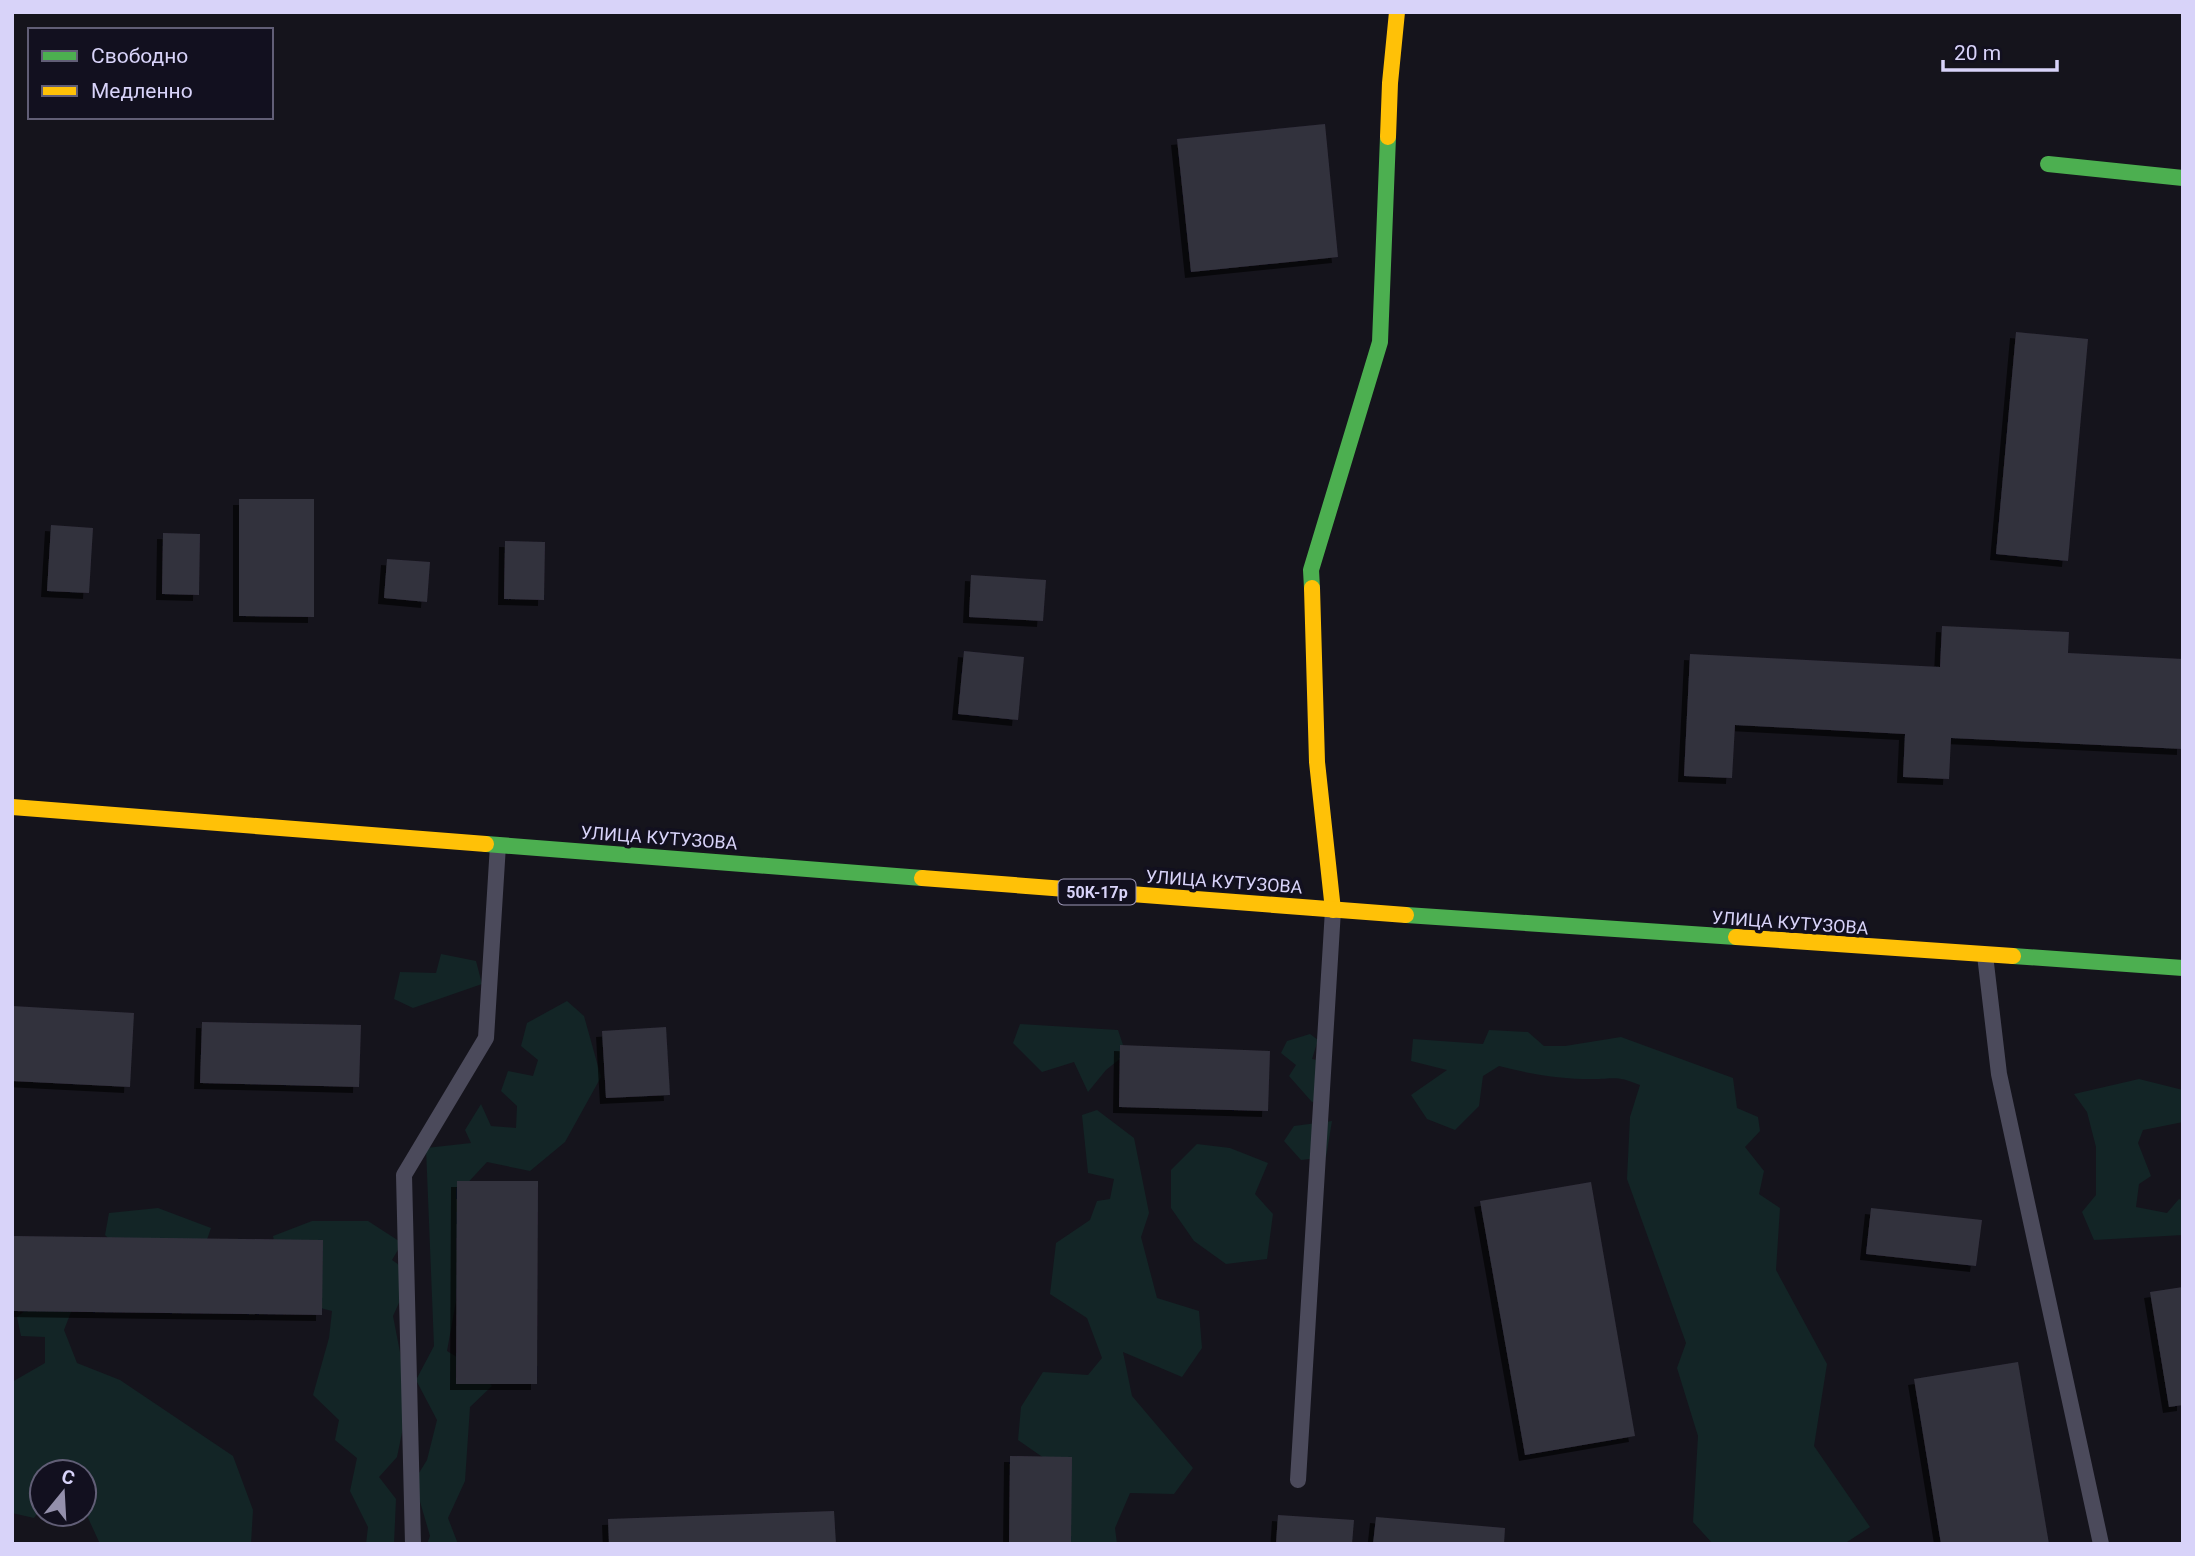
<svg xmlns="http://www.w3.org/2000/svg" width="2195" height="1556" viewBox="0 0 2195 1556" font-family="Roboto,sans-serif">
<style>
.green{fill:#132526}
.building{fill:#33313e;filter:url(#shadow)}
.lines{fill:none;stroke-linecap:round;stroke-linejoin:round}
.lane{stroke:#4b4a5b;stroke-width:16}
.fast{stroke:#4caf50;stroke-width:16}
.slow{stroke:#ffc107;stroke-width:16}
.labels{text-anchor:middle;stroke-width:7;stroke-linejoin:round;paint-order:stroke}
.shield{fill:#12101f;stroke:#9d98b8;stroke-width:2}
.shield-label{font-size:16px;font-weight:bold;fill:#d8d3f9}
.street-label{font-size:18px;fill:#d8d3f9;stroke:#12101f}
</style>
<defs>
<filter id="shadow"><feDropShadow dx="-6" dy="6" stdDeviation="0" flood-color="#0009"/></filter>
</defs>
<rect width="100%" height="100%" fill="#15141c"/>
<g class="green">
<path d="M441 954 476 961 482 984 413 1008 394 999 400 972 436 973Z"/>
<path d="M567 1001 584 1016 601 1077 565 1142 530 1171 487 1162 462 1189V1268L447 1351 475 1368 492 1386 470 1407 465 1481 448 1518 458 1544H427L430 1536 414 1481 427 1460 437 1420 416 1380 434 1346 426 1148 471 1143 465 1130 481 1104 491 1126 516 1128 517 1106 501 1091 508 1071 533 1076 538 1060 521 1046 527 1023Z"/>
<path d="M1020 1024 1118 1030 1126 1054 1106 1070 1088 1092 1074 1062 1042 1072 1013 1043Z"/>
<path d="M1489 1030 1528 1032 1544 1046H1565L1621 1037 1733 1078 1737 1108 1758 1117 1760 1131 1745 1147 1764 1171 1759 1194 1780 1208 1776 1270 1827 1364 1814 1446 1870 1527 1844 1544H1713L1693 1522 1698 1436 1677 1368 1686 1343 1627 1179 1630 1117 1640 1085C1616 1075 1615 1079 1592 1079 1560 1079 1529 1074 1499 1066L1483 1076 1479 1106 1455 1130 1427 1119 1411 1095 1447 1070 1411 1061 1413 1039 1483 1044Z"/>
<path d="M1310 1034 1318 1040 1312 1059 1327 1062 1329 1101 1312 1102 1289 1076 1296 1065 1281 1053 1287 1041Z"/>
<path d="M2139 1079 2183 1090V1122L2143 1130 2138 1143 2151 1176 2139 1184 2136 1207 2167 1213 2179 1199 2183 1201V1235L2094 1240 2082 1212 2096 1195V1147L2087 1112 2074 1094Z"/>
<path d="M1097 1110 1134 1138 1149 1213 1141 1237 1157 1298 1199 1311 1202 1348 1182 1377 1123 1352 1132 1396 1193 1468 1174 1494 1130 1493 1115 1528 1117 1544H1062L1054 1465 1018 1440 1021 1407 1043 1372 1088 1375 1102 1358 1087 1318 1050 1294 1056 1243 1090 1220 1097 1201 1110 1199 1114 1179 1088 1173 1082 1115Z"/>
<path d="M1332 1121 1326 1157 1301 1160 1284 1141 1294 1126Z"/>
<path d="M1197 1144 1230 1148 1268 1163 1255 1194 1273 1214 1267 1259 1226 1264 1194 1241 1171 1208V1170Z"/>
<path d="M158 1208 211 1228 199 1263H134L105 1235 109 1213Z"/>
<path d="M312 1221H368L402 1243 392 1260 412 1274 393 1316 409 1399 397 1457 379 1477 396 1499 394 1544H366L368 1527 350 1491 357 1458 335 1440 339 1420 313 1395 329 1338 332 1311 305 1304 277 1255 273 1236Z"/>
<path d="M55 1287 73 1307 64 1330 77 1363 120 1380 233 1456 253 1510 251 1544H100L84 1509V1472H42V1507L34 1518 12 1513V1382L45 1363V1337L21 1336 17 1317Z"/>
</g>
<g class="building">
<path d="M1325 124 1338 257 1191 272 1177 139Z"/>
<path d="M2016 332 2088 339 2068 561 1996 554Z"/>
<path d="M239 499H314V617L239 616Z"/>
<path d="M51 525 93 528 89 593 47 591Z"/>
<path d="M163 533 200 534 199 595 162 594Z"/>
<path d="M505 541 545 542 544 600 504 599Z"/>
<path d="M387 559 430 562 427 602 384 598Z"/>
<path d="M971 575 1046 580 1043 621 969 617Z"/>
<path d="M1942 626 2069 632 2068 653 2183 659V749L1951 738 1949 779 1903 777 1905 734 1735 725 1732 778 1684 776 1690 654 1940 667Z"/>
<path d="M964 651 1024 657 1018 720 958 714Z"/>
<path d="M12 1006 134 1013 130 1087 12 1081Z"/>
<path d="M202 1022 361 1025 359 1087 200 1083Z"/>
<path d="M666 1027 670 1095 606 1098 602 1031Z"/>
<path d="M1120 1045 1270 1051 1268 1111 1119 1107Z"/>
<path d="M457 1181H538L537 1384H456Z"/>
<path d="M1591 1182 1635 1436 1525 1455 1480 1201Z"/>
<path d="M1871 1208 1982 1220 1976 1266 1866 1254Z"/>
<path d="M12 1236 323 1240 322 1315 12 1311Z"/>
<path d="M2183 1287V1405L2169 1407 2150 1292Z"/>
<path d="M2018 1362 2049 1544H1941L1914 1379Z"/>
<path d="M1010 1456 1072 1457 1071 1544H1009Z"/>
<path d="M834 1511 836 1544H609L608 1519Z"/>
<path d="M1278 1515 1354 1520 1352 1544H1276Z"/>
<path d="M1376 1517 1505 1528 1504 1544H1373Z"/>
</g>
<g class="lines">
<g class="lane">
<path d="M1985 955 1999 1074 2101 1544"/>
<path d="M1298 1480 1333 910"/>
<path d="M413 1544 404 1175 486 1038 498 845"/>
</g>
<g class="fast">
<path d="M2048 164 2183 178"/>
<path d="M1312 588 1311 570 1380 342 1388 137"/>
<path d="M486 844 922 878"/>
<path d="M1406 915 1736 937"/>
<path d="M2013 956 2183 968"/>
</g>
<g class="slow">
<path d="M1388 137 1390 83 1397 12"/>
<path d="M1312 588 1317 762 1333 910"/>
<path d="M12 807 486 844"/>
<path d="M922 878 1406 915"/>
<path d="M1736 937 2013 956"/>
</g>
</g>
<g class="labels">
<rect class="shield" x="1058.5" y="879.5" width="77" height="25" rx="5"/>
<g class="shield-label">
<text x="1097" y="898">50К-17р</text>
</g>
<g class="street-label">
<text transform="translate(659 838) rotate(4)" y="6">УЛИЦА КУТУЗОВА</text>
<text transform="translate(1224 882) rotate(4)" y="6">УЛИЦА КУТУЗОВА</text>
<text transform="translate(1790 923) rotate(4)" y="6">УЛИЦА КУТУЗОВА</text>
</g>
</g>
<rect width="2195" height="1556" fill="none" stroke="#d8d3f9" stroke-width="28"/>
<rect x="28" y="28" width="245" height="91" fill="#12101f" stroke="#615e76" stroke-width="2"/>
<rect x="42" y="51" width="35" height="10" fill="#4caf50" stroke="#615e76" stroke-width="2"/>
<text x="91" y="63" font-size="21" fill="#d8d3f9">Свободно</text>
<rect x="42" y="86" width="35" height="10" fill="#ffc107" stroke="#615e76" stroke-width="2"/>
<text x="91" y="98" font-size="21" fill="#d8d3f9">Медленно</text>
<g transform="translate(63 1493) rotate(18)"><circle r="33" fill="#12101f" stroke="#615e76" stroke-width="2"/>
<path d="M0-5L12 26L0 18L-12 26Z" fill="#9490ac"/>
<text y="-10" font-size="19" font-weight="bold" text-anchor="middle" fill="#d8d3f9">С</text>
</g>
<path d="M1943 60v10h114v-10" fill="none" stroke="#d8d3f9" stroke-width="3.5"/>
<text x="1954" y="60" font-size="21" fill="#d8d3f9" stroke="#12101f" stroke-width="5" paint-order="stroke">20 m</text>
</svg>
